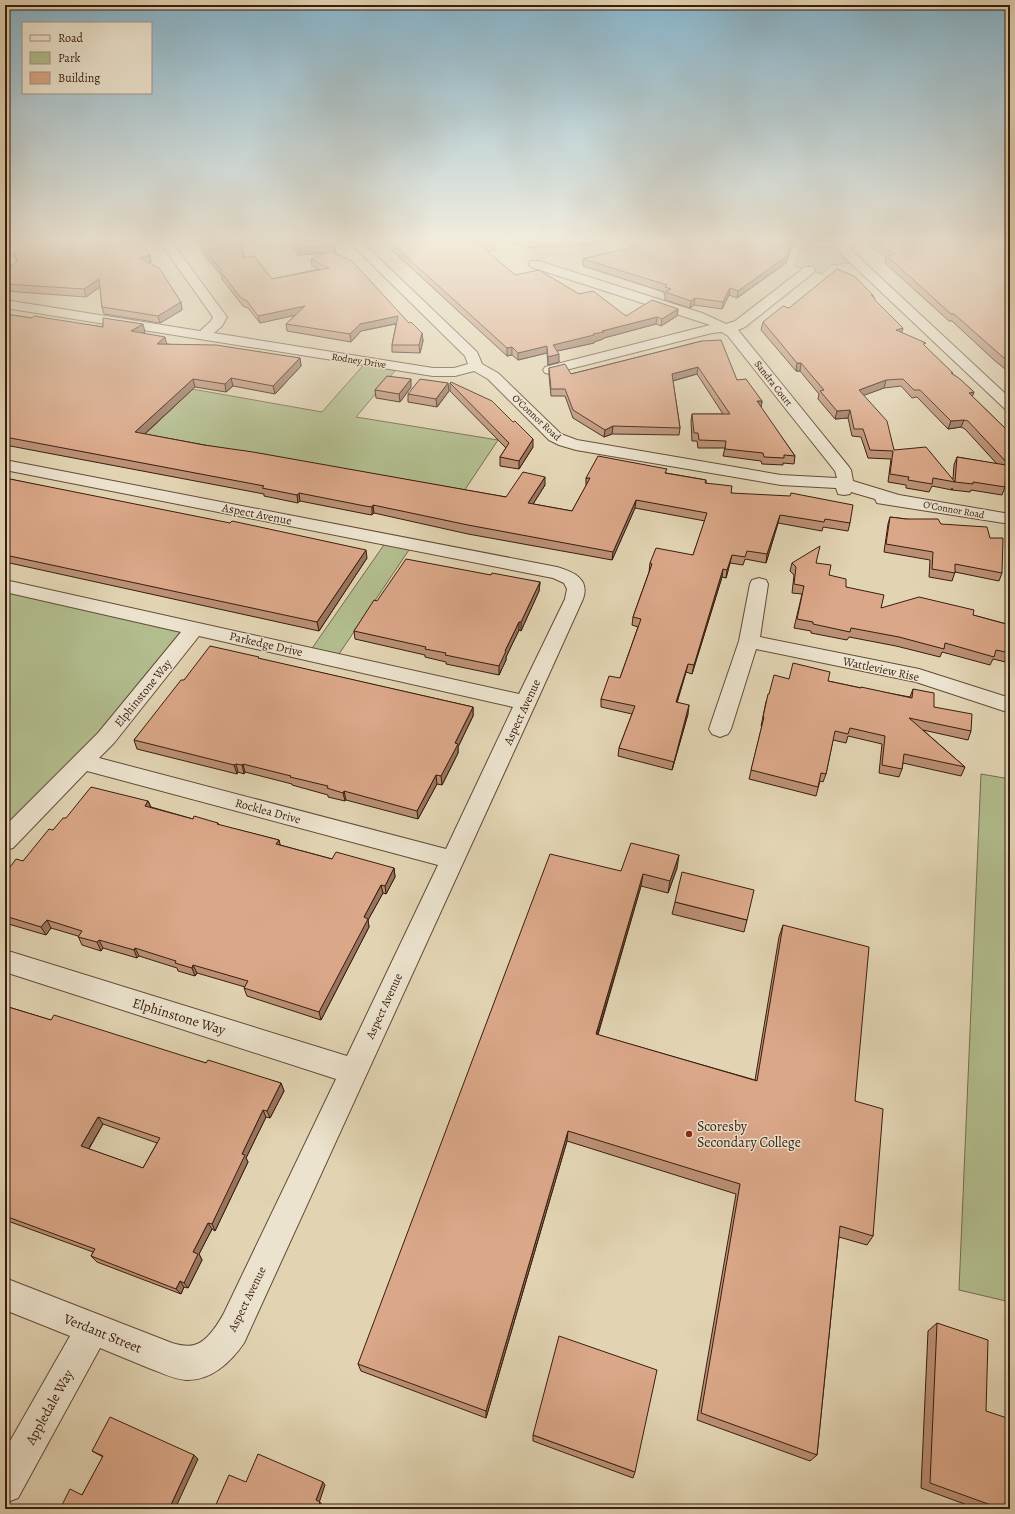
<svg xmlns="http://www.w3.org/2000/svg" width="1015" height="1514" viewBox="0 0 1015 1514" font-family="Alegreya,serif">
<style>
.green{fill:#b2bd8e;stroke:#766d4e}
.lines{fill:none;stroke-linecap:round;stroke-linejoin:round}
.street-casing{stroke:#634b38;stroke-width:2}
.street{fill:#ece3ce;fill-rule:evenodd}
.wall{fill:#bb9075;stroke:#391d0f;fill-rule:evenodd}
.shaded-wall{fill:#99755f;stroke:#391d0f}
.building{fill:#daa788;stroke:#391d0f;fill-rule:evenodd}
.poi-dot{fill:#8f2418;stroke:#ece3ce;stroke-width:1.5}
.labels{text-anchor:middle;stroke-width:3;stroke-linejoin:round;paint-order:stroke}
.far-street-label{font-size:10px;fill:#391d0f;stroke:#ece3ce}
.street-label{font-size:12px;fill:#391d0f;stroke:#ece3ce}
.near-street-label{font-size:14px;fill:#391d0f;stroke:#ece3ce}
.near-poi-label{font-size:14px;fill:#391d0f;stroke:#ece3ce;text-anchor:start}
</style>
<rect width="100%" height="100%" fill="#e2d4b3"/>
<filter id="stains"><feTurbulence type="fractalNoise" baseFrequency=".005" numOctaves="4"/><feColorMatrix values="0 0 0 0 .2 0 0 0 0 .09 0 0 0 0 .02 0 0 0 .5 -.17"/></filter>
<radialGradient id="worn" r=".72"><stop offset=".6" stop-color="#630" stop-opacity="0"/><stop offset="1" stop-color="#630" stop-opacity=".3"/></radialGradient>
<g class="green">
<path d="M803 242 838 245 857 262 832 265 822 274 794 266Z"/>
<path d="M367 361 399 366 356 417 498 440 462 494 144 434 192 389 322 412Z"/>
<path d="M388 539 413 544 335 660 308 654Z"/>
<path d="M5 586 195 628 5 841Z"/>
<path d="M981 774 1010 779V1302L959 1290Z"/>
</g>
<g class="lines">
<defs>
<g id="street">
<path d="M14 241H27L9 256 5 257V247Z"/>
<path d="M159 241H171L227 317 222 326 214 333 433 368H454L468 364 465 356 348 241H361L477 352 482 364 498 373 561 434 577 440 781 475 837 478 835 471 728 336 722 332 712 333 550 374 545 373 543 370 545 367 710 325 531 267 529 264 531 261H539L702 313 726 324 735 321 805 267H813L815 270 813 273 745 327 738 330 849 467 851 470 853 481 899 495 1010 514V524L883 504 877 503 875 499 851 492 850 494 844 495 838 494 836 488 781 485 576 450 559 445 549 440 488 379 474 371 455 376H433L5 308V300L200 331 211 321 213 317Z"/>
<path d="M787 241H863L861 244 852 246V251L1010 398V411L1005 409 842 255 840 248 793 245 789 244Z"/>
<path d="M1000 241H1010V248L1006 247Z"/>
<path d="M5 460 557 567C574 572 590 579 583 599L536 703 244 1343C231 1362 211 1381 186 1380 174 1379 162 1373 151 1369 134 1362 117 1355 100 1348L18 1498 5 1503V1450L70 1336 5 1310V1278L172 1343C179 1345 187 1347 194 1345 207 1342 218 1324 224 1313L336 1079 5 972V950L347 1056 438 865 87 771 13 848 5 850V826L98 733 181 632 5 592V580L519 694 565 599 567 589 564 583 553 578 5 470ZM199 636 513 707 446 849 99 758 114 743Z"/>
<path d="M759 578 766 580 768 584 760 637 919 669 1010 698V713L916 682 756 649 731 729 728 734 720 737 712 734 709 729 739 641 750 584 752 580Z"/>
</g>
</defs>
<use href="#street" class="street-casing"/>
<use href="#street" class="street"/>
</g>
<g class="wall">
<path d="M241 241 244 258 272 279 319 269 312 266 311 259 327 253 298 255 286 241H331L336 252H333L409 323 422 333 423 341 420 353 392 352V345L396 324 361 331 351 342 287 331 286 324 295 315 260 323 248 308 243 306 222 279V276L201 251 200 244Z"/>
<path d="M382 241H491L495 243V250L487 251 515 275 579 294 626 316 678 309 677 316 661 326 656 324 604 338 603 339 594 342V343L557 351 559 362 548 365 547 353 518 360 512 355 507 356Z"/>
<path d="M500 241H793L792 246 786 263 737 298 729 295 722 309 694 305 690 308 665 300V294H664V292L583 266V259L632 248 631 242 526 248Z"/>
<path d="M864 241H988L1010 257V373L994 360 952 321H949L885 263 886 257 866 245 863 243Z"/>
<path d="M14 255H150L151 262 148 263 181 302 182 310 160 323 104 314 102 307 100 287 86 297 5 291V270L17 262Z"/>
<path d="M873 295V296L875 299V300L903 328 901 333 925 346 953 374 974 392 972 396 1010 433V478L1006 473 1005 487 1002 495 971 490 970 492 952 490V488V490L932 486 929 492 906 488V485L888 482 891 459 868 458 861 437 852 436 848 418 835 419 818 399 819 394 800 371H796L761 330 763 322 789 308ZM901 386 912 398 917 397 948 429 961 427 965 429 997 464 957 457 954 465 953 479 894 450 863 395 884 388Z"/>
<path d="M5 314 32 318 145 332 142 333 167 344 300 358 301 366 275 394 233 386 226 392 195 387 145 434 204 445 506 497 545 485 533 504 572 511 586 486V478L666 473 706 480V483L731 493 850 523 848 531 823 527 822 531 778 523 766 563 745 559 743 565 730 563 726 578 722 577 692 674 686 672 677 703 688 714 672 770 618 756 619 748 632 714 601 707V699L620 678 638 627 632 625 633 617 649 572 650 563 693 555 705 521 635 508 612 560 468 534 374 513 372 515 366 514 300 501 298 503 264 496V494L5 445Z"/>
<path d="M702 341 737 380 762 401 761 408 795 456 794 464 783 463V465L762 464 761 461 723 456 725 448H698L697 441H692L691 421 692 414H723L697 374 673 381 680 428 679 435 612 434 604 437 573 418 565 396H551L549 375V368L571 374Z"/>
<path d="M450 383 533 447 519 469 500 466V457L506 448 450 391Z"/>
<path d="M411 387 400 402 376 398 375 390Z"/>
<path d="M449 391 437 407 408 402V394Z"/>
<path d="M5 478 367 558 319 631 5 562Z"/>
<path d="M890 517 906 519 941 524 1002 573 999 581 955 572 952 581 929 577 930 560 884 552 888 524Z"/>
<path d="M792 563H816L829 575 846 587 881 608 973 615 1010 625V663L993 659 990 665 942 652 940 657 896 646 849 637 847 640 811 633V631L794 628 802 594 792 593 794 575 790 571Z"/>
<path d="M491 575 540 582 539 591 521 631 519 630 506 657V660L499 675 446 664V662L425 657V655L355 639 354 631 377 601Z"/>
<path d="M260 659 473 707V716L458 747V753L442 785 437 784 418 819 346 800 345 801 328 797V795L292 785V784L245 772 244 774 238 772 237 774 137 749 134 740 184 680Z"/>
<path d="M789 679 828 681 861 688 910 697 913 689 934 707 971 731 968 740 923 730 965 767 961 776 903 763 902 769 899 777 879 773 882 744 848 736 846 743 833 740 826 774 823 782 820 781 816 796 749 779 762 726H761L766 702 769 694Z"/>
<path d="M148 801 151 807 193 819 218 823 219 825 279 840 280 845 332 859 394 868 395 877 386 894 383 893 368 920 369 927 321 1020 247 996 244 988 245 987 197 973 195 976 178 971 177 968 139 956 137 958 103 948 101 951 82 945 78 936 51 928 46 935 5 923V874L23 861 53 830 66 818Z"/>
<path d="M677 868 668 893 641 886 598 1035 755 1080 779 937 783 925 855 1101 873 1236 867 1245 839 1237 817 1455 810 1461 697 1420 736 1194 567 1141 486 1418 361 1371 358 1364 621 871Z"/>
<path d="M675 902 747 920 744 932 672 914Z"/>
<path d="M5 1006 51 1020 206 1063 281 1083 284 1091 270 1118 266 1117 246 1158 248 1162 215 1231 212 1229 199 1254 202 1260 188 1288 184 1287 181 1294 97 1262 91 1256 93 1252 5 1220ZM103 1124 157 1143 143 1168 89 1149Z"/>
<path d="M937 1323 986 1411 1010 1509H978L921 1488 928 1331Z"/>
<path d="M533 1435 635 1472 633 1478 533 1441Z"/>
<path d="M92 1451 194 1455 198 1459 60 1509 82 1495 103 1457Z"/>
</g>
<g class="shaded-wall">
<path d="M793 241 792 246 786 263 737 298 738 291Z"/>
<path d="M335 245 336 252 298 255 297 248Z"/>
<path d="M150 255 151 262 140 265 139 258Z"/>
<path d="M99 279 101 286 86 297 84 289Z"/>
<path d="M730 288 729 295 722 309 723 302Z"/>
<path d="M695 298 694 305 690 308 691 301Z"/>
<path d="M181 302 182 310 160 323 158 316Z"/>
<path d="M305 306 306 313 260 323 258 316Z"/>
<path d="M678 309 677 316 661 326 662 319Z"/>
<path d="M398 316 399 323 361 331 351 342 350 334 360 324Z"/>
<path d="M657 317 656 324 604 338 603 339 594 342V343L553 352V345L602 331Z"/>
<path d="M143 324 145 332 133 339 131 331Z"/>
<path d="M903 328 901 335 896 330Z"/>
<path d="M422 333 423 341 420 353 419 345Z"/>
<path d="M165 337 167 345 157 344Z"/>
<path d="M547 346V353L518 360V353Z"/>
<path d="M512 347V355L507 356V348Z"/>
<path d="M559 354V362L548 365V357Z"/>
<path d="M300 358 301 366 275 394 273 386Z"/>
<path d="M797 363H801L800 371H796Z"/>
<path d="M698 367 697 374 672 381V374Z"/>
<path d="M231 378 233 386 226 392 225 384Z"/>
<path d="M193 379 195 387 138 440 135 432Z"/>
<path d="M411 379V387L400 402 399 394Z"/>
<path d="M886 380 884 388 857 398 859 390Z"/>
<path d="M448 383 449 391 437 407 436 399Z"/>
<path d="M974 392 971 400 969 393Z"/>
<path d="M757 401H762L761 408Z"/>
<path d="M850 410 848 418 835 419 837 411Z"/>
<path d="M964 420 961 427 948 429 951 421Z"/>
<path d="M613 426 612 434 604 437 605 430Z"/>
<path d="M533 439V447L519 469V461Z"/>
<path d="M545 477V485L528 512V503Z"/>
<path d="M299 493 300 501 298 503 297 495Z"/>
<path d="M636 500 635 508 612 560 613 552Z"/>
<path d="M373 505 374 513 372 515V507Z"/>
<path d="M780 515 778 523 766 563 767 554Z"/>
<path d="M366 550 367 558 319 631 317 622Z"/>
<path d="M732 555 730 563 726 578 727 570Z"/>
<path d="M723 569 722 577 692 674 694 665Z"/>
<path d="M540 582 539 591 521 631V622Z"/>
<path d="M519 622V630L506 657V660L499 675V666L505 651Z"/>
<path d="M688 664 686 672 674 711 676 702Z"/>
<path d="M689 705 688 714 672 770 674 762Z"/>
<path d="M473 707V716L458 747V753L442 785 441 776 455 743Z"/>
<path d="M236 764 238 772 237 774 234 765Z"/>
<path d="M243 764 245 772 244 774 242 765Z"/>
<path d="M436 775 437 784 418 819 417 811Z"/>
<path d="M344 791 346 800 345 801 343 793Z"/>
<path d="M148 801 152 810 145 806Z"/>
<path d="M279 840 281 849 276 844Z"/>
<path d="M679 855 677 868 668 893 670 881Z"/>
<path d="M394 868 395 877 386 894 385 886Z"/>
<path d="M643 874 641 886 594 1046 596 1034Z"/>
<path d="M381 885 383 893 368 920 369 927 321 1020 319 1012 364 917Z"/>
<path d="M47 920 51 928 46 935 41 927Z"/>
<path d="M99 940 103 948 101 951 97 942Z"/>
<path d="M135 948 139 956 137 958 134 950Z"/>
<path d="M193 965 197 973 195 976 192 968Z"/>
<path d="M281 1083 284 1091 270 1118 267 1111Z"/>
<path d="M263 1110 266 1117 246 1158 248 1162 215 1231 212 1224 242 1154Z"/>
<path d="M98 1117 103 1124 86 1153 81 1146Z"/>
<path d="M568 1131 567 1141 486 1418V1411Z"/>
<path d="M208 1223 212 1229 199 1254 202 1260 188 1288 184 1283 193 1252Z"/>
<path d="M180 1281 184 1287 181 1294 176 1289Z"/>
<path d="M194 1455 198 1459 175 1509H169Z"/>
<path d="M323 1482 325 1485 319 1503 316 1500Z"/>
<path d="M320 1502 323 1506 321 1509H317Z"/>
</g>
<g class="building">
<path d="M33 241H140L150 255 139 258 159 268 181 302 158 316 102 307 99 279 84 289 5 284V270L18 261 14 255Z"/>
<path d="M200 241H241L243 258 254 256 272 279 329 268 311 259 331 251 352 261 409 323 411 322 422 333 419 345H392L398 316 360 324 350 334 286 324 305 306 258 316 247 301 241 298 221 272 222 271 200 244Z"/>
<path d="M291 241H331L335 245 297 248Z"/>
<path d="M389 241H491L495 243 479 244 515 275 539 270 579 294 593 291 626 316 652 300 678 309 662 319 657 317 602 331 604 332 593 334 594 335 553 345 559 354 548 357 547 346 518 353 512 347 507 348Z"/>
<path d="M523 241H541L526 242Z"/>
<path d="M632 241H793L787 256 738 291 730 288 723 302 695 298 691 301 665 292 671 289 665 287 667 285 583 259 633 247Z"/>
<path d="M871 241H988L1010 257V363L997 352 954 314H951L887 256 895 254Z"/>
<path d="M837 269 854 276 873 295H871L875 299H874L903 328 896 330 926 343 923 344 953 373H951L960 379 974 392 969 393 1010 433V466L968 421 964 420 951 421 920 390H914L903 379 886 380 859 390 887 421 894 450 926 447 955 482 933 478 932 484 908 480 909 477 890 474 893 451 870 450 863 429H854L850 410 837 411 820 391 824 390 801 363H797L763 322 783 306 789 308Z"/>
<path d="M5 314 32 318 34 316 103 327V318L143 324 131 331 165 337 157 344 216 345 300 358 273 386 231 378 225 384 193 379 135 432 204 445 253 452 506 497 523 472 545 477 528 503 572 511 590 478H586L598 456 667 469 665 473 706 480 705 483 732 486 731 493 790 496 791 493 853 505 850 523 825 519 824 522 780 515 767 554 747 551 745 557 732 555 727 570 723 569 694 665 688 664 676 702 689 705 674 762 619 748 635 706 601 699 609 676 620 678 641 619 633 617 652 564 650 563 656 548 693 555 707 513 636 500 613 552 468 525 373 505 372 507 365 506 299 493 297 495 262 488 264 486 5 437Z"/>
<path d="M721 340 737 380 746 379 762 401H757L795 456 784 455V458L764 457 763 453 725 449 726 441 699 440 698 433H694L692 414H730L698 367 672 374 680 428 613 426 605 430 573 410 565 389H551L549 368 565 364 571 374 702 341Z"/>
<path d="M387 376 411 379 399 394 375 390Z"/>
<path d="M420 379 448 383 436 399 408 394Z"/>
<path d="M451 382 492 401 513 422 515 421 533 439 519 461 500 457 509 443 450 383Z"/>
<path d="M957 457 1006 465 1005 487 973 482V484L955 482Z"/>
<path d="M5 478 230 523 232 521 366 550 317 622 5 555Z"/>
<path d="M890 517 906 519H938L941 524 987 527 990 538H1003L1002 573 955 564V573L932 569 933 552 886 544Z"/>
<path d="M820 546 816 563 831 565 829 575 846 579V587L884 595 881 608 919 597 974 610 973 615 1010 625V653L996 650 994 657 945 643 944 649 899 637 851 628 850 632 813 624V622L797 619 804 586 794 584 796 567 792 563Z"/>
<path d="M406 559 491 575 492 573 540 582 521 622H519L505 651H506L499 666 445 655 446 653 425 649 426 647 354 631 374 600 377 601Z"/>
<path d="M210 646 259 657 258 658 473 707 455 743 458 744 441 776 436 775 417 811 344 791 343 793 327 788 328 786 290 777 291 776 243 764 242 765 236 764 234 765 134 740 181 680H184Z"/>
<path d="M793 663 830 672 828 681 861 688V687L912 698 913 689 934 693V707L972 714 971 731 909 718 965 767 904 754 902 769 882 765 885 736 850 728 848 734 835 731 826 774 821 773 818 787 751 770 764 717H763L768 694H769L774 675 789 679Z"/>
<path d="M91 787 148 801 145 806 193 819 194 816 218 823 217 824 279 840 276 844 332 859 336 852 394 868 385 886 381 885 364 917 368 919 319 1012 244 988 248 981 193 965 192 968 175 963 176 961 135 948 134 950 99 940 97 942 78 937 82 931 47 920 41 927 5 916V874L16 859 23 861 49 829 53 830 63 818H66Z"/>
<path d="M631 843 679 855 670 881 643 874 596 1034 757 1081 783 925 869 947 855 1101 883 1109 873 1236 840 1226 817 1455 701 1413 740 1184 568 1131 486 1411 358 1364 550 854 621 871Z"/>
<path d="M682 872 754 890 747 920 675 902Z"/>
<path d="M5 1006 51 1020 54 1015 206 1063 208 1060 281 1083 267 1111 263 1110 242 1154 245 1155 212 1224 208 1223 193 1252 198 1254 184 1283 180 1281 176 1289 91 1256 95 1249 5 1216ZM98 1117 160 1138 143 1168 81 1146Z"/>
<path d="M937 1323 988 1340 986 1411 1010 1419V1509H1002L930 1483Z"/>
<path d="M559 1336 657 1370 635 1472 533 1435Z"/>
<path d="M110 1417 194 1455 169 1509H60L70 1489 82 1495 103 1456 92 1451Z"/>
<path d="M258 1454 323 1482 316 1500 320 1502 317 1509H214L229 1475 246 1482Z"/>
</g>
<linearGradient id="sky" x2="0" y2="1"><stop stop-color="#87b6ce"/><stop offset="0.53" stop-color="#f2ecdd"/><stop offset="1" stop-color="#f2ecdd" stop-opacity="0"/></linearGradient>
<rect width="1015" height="453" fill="url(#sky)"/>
<circle class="poi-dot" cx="689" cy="1134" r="4"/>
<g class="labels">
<g class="far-street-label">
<text transform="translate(359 360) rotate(9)" y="4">Rodney Drive</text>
<text transform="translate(774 383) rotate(52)" y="4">Sandra Court</text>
<text transform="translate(537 417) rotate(43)" y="4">O'Connor Road</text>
<text transform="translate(954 509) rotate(10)" y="4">O'Connor Road</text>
</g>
<g class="street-label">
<text transform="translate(257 514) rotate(11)" y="4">Aspect Avenue</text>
<text transform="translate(266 644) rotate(13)" y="4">Parkedge Drive</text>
<text transform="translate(881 669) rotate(12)" y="4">Wattleview Rise</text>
<text transform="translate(143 693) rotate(-51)" y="4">Elphinstone Way</text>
<text transform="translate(522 712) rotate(-65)" y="4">Aspect Avenue</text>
<text transform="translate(268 811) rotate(15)" y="4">Rocklea Drive</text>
<text transform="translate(384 1006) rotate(-65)" y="4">Aspect Avenue</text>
<text transform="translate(247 1299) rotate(-64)" y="4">Aspect Avenue</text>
</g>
<g class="near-street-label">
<text transform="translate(179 1016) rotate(17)" y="5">Elphinstone Way</text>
<text transform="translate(103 1333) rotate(22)" y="5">Verdant Street</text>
<text transform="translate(49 1407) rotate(-61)" y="5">Appledale Way</text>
</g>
<g class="near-poi-label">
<text x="697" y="1131">Scoresby<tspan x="697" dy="16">Secondary College</tspan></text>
</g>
</g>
<rect width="1015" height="1514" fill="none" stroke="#e2d4b3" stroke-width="20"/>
<rect x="6" y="6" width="1003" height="1502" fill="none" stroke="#391d0f" stroke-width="2"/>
<rect x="10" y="10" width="995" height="1494" fill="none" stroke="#391d0f"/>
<rect x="22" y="22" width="130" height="72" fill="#ece3ce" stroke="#a49482"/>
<rect x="30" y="35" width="20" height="6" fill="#ece3ce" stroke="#a49482"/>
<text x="58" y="42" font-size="12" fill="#391d0f">Road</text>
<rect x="30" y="52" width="20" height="12" fill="#b2bd8e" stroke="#a49482"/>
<text x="58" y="62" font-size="12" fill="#391d0f">Park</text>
<rect x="30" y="72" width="20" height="12" fill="#daa788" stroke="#a49482"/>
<text x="58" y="82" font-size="12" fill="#391d0f">Building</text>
<rect width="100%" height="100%" filter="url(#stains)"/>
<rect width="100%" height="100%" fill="url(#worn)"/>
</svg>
